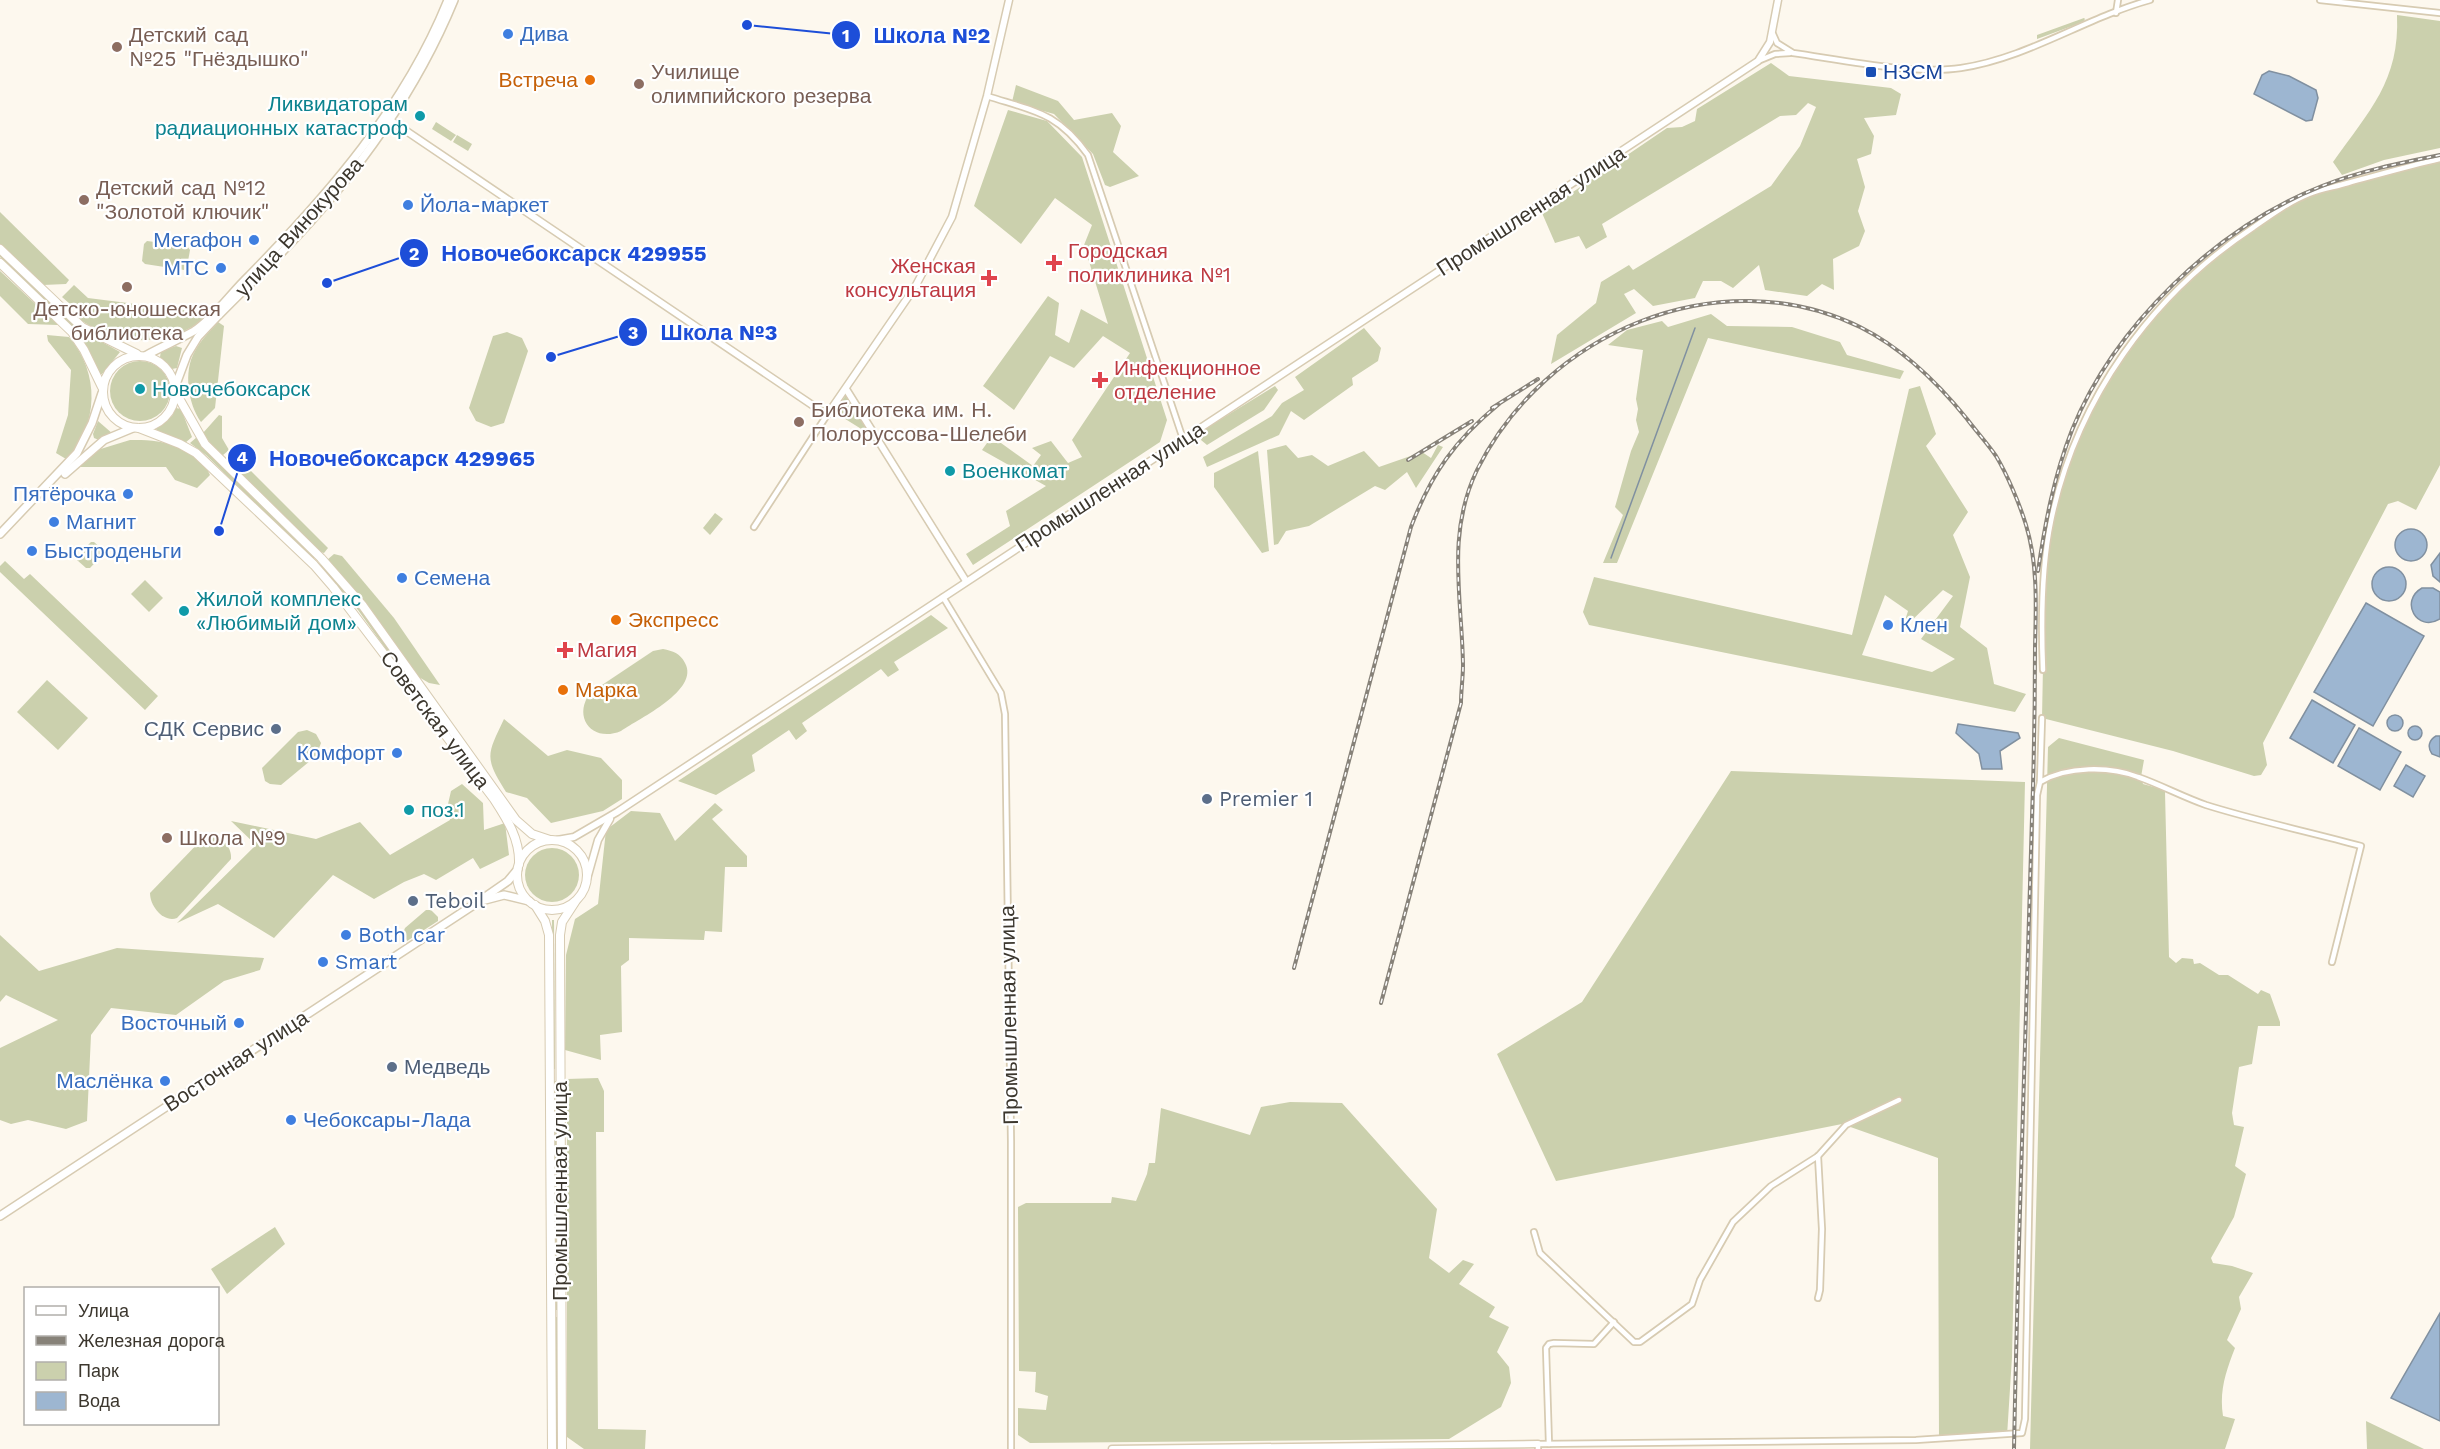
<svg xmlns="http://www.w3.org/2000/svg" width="2440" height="1449" viewBox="0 0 2440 1449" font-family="'Work Sans',sans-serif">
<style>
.green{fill:#cbd0ad;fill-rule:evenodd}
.water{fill:#9db6d1;stroke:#8090a0;stroke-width:1.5}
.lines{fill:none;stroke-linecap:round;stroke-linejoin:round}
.stream{stroke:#8090a0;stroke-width:1.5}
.minor-casing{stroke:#d7cbb2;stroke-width:8}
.tertiary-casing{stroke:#d7cbb2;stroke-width:9}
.secondary-casing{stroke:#d7cbb2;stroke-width:10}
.primary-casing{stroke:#d7cbb2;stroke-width:10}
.minor{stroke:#fff;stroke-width:4.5}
.tertiary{stroke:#fff;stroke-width:6}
.secondary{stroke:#fff;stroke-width:7}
.primary{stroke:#fff;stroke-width:8}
.rail-casing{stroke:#878279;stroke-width:4}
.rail{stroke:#fff;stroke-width:1.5;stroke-dasharray:4.5;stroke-linecap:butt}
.shop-dot{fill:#3f7fe0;stroke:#fff;stroke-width:2}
.education-dot{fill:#8d6e63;stroke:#fff;stroke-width:2}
.transit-dot{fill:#1a4fb4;stroke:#fff;stroke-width:2}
.food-dot{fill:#e8710a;stroke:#fff;stroke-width:2}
.culture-dot{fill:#0f9aa8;stroke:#fff;stroke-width:2}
.health-dot{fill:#e0444e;stroke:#fff;stroke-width:2}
.service-dot{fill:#5c6f8a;stroke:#fff;stroke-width:2}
.labels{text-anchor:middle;stroke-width:4.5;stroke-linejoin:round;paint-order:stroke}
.shop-label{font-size:21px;fill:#366cbe;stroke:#fff;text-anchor:start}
.education-label{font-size:21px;fill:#785e54;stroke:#fff;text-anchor:start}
.transit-label{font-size:21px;fill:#164399;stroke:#fff;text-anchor:start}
.food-label{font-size:21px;fill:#c56008;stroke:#fff;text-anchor:start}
.culture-label{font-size:21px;fill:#0d838f;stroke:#fff;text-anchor:start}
.street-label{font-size:21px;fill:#3c372e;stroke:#fff}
.health-label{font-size:21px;fill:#be3a42;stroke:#fff;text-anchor:start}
.service-label{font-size:21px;fill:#4e5e75;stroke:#fff;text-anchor:start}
.leader{fill:none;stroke:#1d4ed8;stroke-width:2}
.callout-dot{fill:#1d4ed8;stroke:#fff;stroke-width:2}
.mark-label{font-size:18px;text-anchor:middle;font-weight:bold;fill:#fff}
.callout-label{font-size:22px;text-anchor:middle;font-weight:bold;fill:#1d4ed8;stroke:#fff;stroke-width:4.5;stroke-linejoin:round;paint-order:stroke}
</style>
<rect width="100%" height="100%" fill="#fdf8ee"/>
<g class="green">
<path d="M2397 15 2440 21V148L2384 160 2342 175 2333 162C2369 111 2400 81 2397 15Z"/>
<path d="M2084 18 2085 19 2083 22 2037 39V35Z"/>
<path d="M1771 63 1789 76 1891 88 1901 94 1896 115 1864 118 1874 136 1871 154 1857 159 1865 187 1858 211 1865 231 1859 246 1833 259 1834 290 1822 284 1807 296 1765 290 1759 265 1733 288 1721 281H1703L1695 298 1653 306 1634 289 1624 294 1636 313 1551 364 1557 335 1596 303 1601 282 1629 265 1633 270 1771 186 1800 146 1816 107 1808 103 1796 115 1780 116 1602 224 1607 237 1586 249 1579 236 1555 243 1542 213 1667 128 1682 127 1695 121 1697 109Z"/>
<path d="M1016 85 1058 101 1074 120 1112 113 1121 126 1113 152 1139 176 1110 187 1105 185 1093 154 1054 114 1012 102Z"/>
<path d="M1008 110 1047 121 1082 157 1167 420 1160 442 973 565 966 554 1010 526 1006 511 1046 486 982 450 987 443H1001L1033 466 1041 455 1032 448 1051 441 1068 463 1082 457 1072 440 1130 353 1103 336 1074 368 1050 356 1014 410 983 386 1048 296 1059 303 1055 335 1069 343 1081 309 1108 324 1084 245 1092 225 1055 198 1021 244 974 206Z"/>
<path d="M436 122 456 135 451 141 432 129Z"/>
<path d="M457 135 472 144 468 151 453 142Z"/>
<path d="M2440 159V465L2416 510 2398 501 2388 504 2263 743 2267 765 2261 775 2254 776 2173 751 2042 718 2045 563 2051 521 2068 457 2095 398 2140 328 2186 278 2274 214 2308 195Z"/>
<path d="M0 212 69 280 66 284 43 285 0 244Z"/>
<path d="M147 241 187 246 190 250 187 267 184 270 145 264 142 261 144 244Z"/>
<path d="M0 253 77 328 120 352 102 374H99L74 329 0 257Z"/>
<path d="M0 271 58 325 28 324 0 296Z"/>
<path d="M74 285 88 298 191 311 194 318 203 313 206 317C167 350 114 346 75 316L78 311 62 297Z"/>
<path d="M1711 314 1727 326 1792 327 1840 342 1847 355 1904 371 1900 379 1708 338 1617 563H1603L1623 515 1615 507 1631 451 1639 432 1636 420 1638 409 1636 399 1643 350 1608 345 1627 330 1662 321 1668 327Z"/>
<path d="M218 322 224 326 215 408 201 422C188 404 183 371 195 351 201 340 210 331 218 322Z"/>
<path d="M1364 328 1381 348 1378 361 1352 378 1353 385 1304 420 1291 411 1279 435 1207 467 1203 457 1272 416 1282 403 1304 390 1295 377Z"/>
<path d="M507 332 522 338 528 351 504 423 491 427 476 421 469 408 493 336Z"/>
<path d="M47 335 69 337C100 373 99 425 66 459L56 453 68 415 71 370 48 341Z"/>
<path d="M176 346 182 348 177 368 172 369 160 357 161 351Z"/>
<circle cx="140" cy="391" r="30"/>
<path d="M1275 386 1278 390 1264 410 1207 445 1201 440 1205 429Z"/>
<path d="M1920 386 1936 434 1926 446 1968 512 1953 535 1970 577 1960 627 1987 648 1994 684 2026 694 2015 712 1589 625 1583 612 1594 577 1852 635 1909 389ZM1943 590 1953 596 1921 639 1955 659 1932 672 1862 655 1885 595 1908 611 1902 630Z"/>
<path d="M846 395 849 400 871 435 834 412Z"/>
<path d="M176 408 181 409 192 437 185 443 156 432 157 426 172 416Z"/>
<path d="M219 415 222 416V438L229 450 223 455 218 454 203 433Z"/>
<path d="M98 421 113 434 99 440 94 438 93 434Z"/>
<path d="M197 437 209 453 316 557 312 560 206 455 190 443Z"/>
<path d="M130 440C159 439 198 445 210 475L197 488 175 480 166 467H76L94 451Z"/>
<path d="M1286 445 1298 458 1312 455 1328 466 1364 451 1379 467 1422 452 1431 458 1438 445 1443 447 1416 488 1407 472 1385 490 1375 486 1309 526 1286 531 1278 544 1274 545 1267 450Z"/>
<path d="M1258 451 1269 551 1262 553 1214 487V473Z"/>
<path d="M234 456 237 457 328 548 324 553 317 551 230 465 229 461Z"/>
<path d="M715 513 723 519 710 535 703 528Z"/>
<path d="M91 542H94L104 551V553L90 568H86L77 560V556Z"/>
<path d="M334 554 342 556 394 618 440 685 429 683 417 676 327 560Z"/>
<path d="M5 561 24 579 30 574 158 696 145 710 0 572V566Z"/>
<path d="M322 564 360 608 438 717 435 718 358 610 319 566Z"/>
<path d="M145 580 163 598 149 612 131 594Z"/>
<path d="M931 615 948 628 894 662 899 670 888 677 881 669 802 723 807 731 796 740 789 730 752 755 755 771 716 795 678 781Z"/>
<path d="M663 649C673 651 680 653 685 663 700 690 640 718 621 731 593 743 572 718 590 693L653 651Z"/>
<path d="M47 680 88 718 58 750 17 712Z"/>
<path d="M504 719 548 756 567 750 601 758 622 780V799L603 811 551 823 527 798 506 792C484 757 487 755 504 719Z"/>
<path d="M307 730 316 734 321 743 316 756 281 785 270 784 265 781 262 768 298 732Z"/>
<path d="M2059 738 2144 760 2141 777 2143 784 2161 789 2165 792 2169 957 2176 963 2182 958 2193 959 2194 964 2200 963 2219 975H2228L2258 994 2261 990 2270 994 2280 1022V1026H2258L2252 1064 2239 1067 2232 1113 2234 1125 2244 1127 2235 1166 2246 1174 2234 1217 2211 1258 2213 1263 2232 1266 2253 1273 2239 1297 2241 1309 2227 1340 2235 1348C2226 1371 2219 1391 2223 1416L2235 1419 2225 1449H2030L2048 747Z"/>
<path d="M1731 771 2025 782 2012 1357 2007 1436 1939 1439 1938 1158 1842 1124 1556 1181 1497 1054 1582 1002Z"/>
<path d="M462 784 483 803 484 830 505 823 509 855 480 869 473 858 436 880 424 874 404 882 374 899 333 875 274 938 218 904 177 923 256 845 231 821 316 839 360 822 390 855 450 820 448 804 451 791Z"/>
<path d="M715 803 723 810 712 819 747 856V867H725L722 932 705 931 704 940 629 938V960L621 966 622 1032 600 1035 601 1060 565 1050 566 955 575 919 598 904 606 830 631 811 660 813 675 841Z"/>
<path d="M205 836C219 835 232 844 231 859L177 918C164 923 150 907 150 893Z"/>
<circle cx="552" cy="875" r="27"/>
<path d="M426 910H431L438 917V921L407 941 403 933 405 928Z"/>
<path d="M552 920H554L555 1069H553Z"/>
<path d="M0 935 39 971 117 948 264 958 260 970 224 981 176 1015 111 1008 91 1035 87 1121 66 1129 28 1120 11 1124 0 1120V1048L58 1020 6 995 0 1002Z"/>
<path d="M598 1078 604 1091V1132H596L598 1429 646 1430 645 1449H584L567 1437V1079Z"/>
<path d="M553 1081H556L557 1310H554Z"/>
<path d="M1290 1102 1342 1103 1437 1209 1429 1258 1449 1273 1463 1260 1474 1264 1459 1284 1495 1307 1489 1317 1509 1327 1497 1352 1509 1367 1511 1383 1501 1407 1449 1439 1030 1443 1018 1435V1408L1046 1410 1048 1396 1035 1392 1036 1372 1019 1371 1018 1207 1026 1203H1111L1112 1197 1136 1201 1147 1174 1149 1163H1155L1161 1108 1250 1135 1261 1107Z"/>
<path d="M275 1227 285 1244 227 1294 211 1269Z"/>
<path d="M554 1317H557L558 1447H555Z"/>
<path d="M2366 1421 2424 1449H2367Z"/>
</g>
<g class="water">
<path d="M2269 71 2289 76 2316 90 2318 98 2312 120 2306 121 2254 94 2262 75Z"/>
<circle cx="2411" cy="545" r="16"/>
<path d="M2440 553V582L2433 576 2431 565Z"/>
<circle cx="2389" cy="584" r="17"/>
<path d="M2422 588H2433L2440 592V619C2417 633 2399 601 2422 588Z"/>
<path d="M2366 603 2424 636 2373 726 2314 692Z"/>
<path d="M2312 700 2355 725 2333 763 2290 738Z"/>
<circle cx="2395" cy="723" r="8"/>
<path d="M1958 724 2018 733 2020 738 2000 751 2002 769H1982L1979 754 1956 733Z"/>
<circle cx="2415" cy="733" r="7"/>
<path d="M2359 728 2401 752 2380 790 2338 766Z"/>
<path d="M2436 736H2440V757L2432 754C2427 747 2429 740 2436 736Z"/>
<path d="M2406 765 2425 776 2413 797 2394 786Z"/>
<path d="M2440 1313V1421L2391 1398Z"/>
</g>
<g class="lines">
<path class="stream" d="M1611 558 1695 328"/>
<defs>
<g id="minor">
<path d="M2320 0 2440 13"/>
<path d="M2116 13 2118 0"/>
<path d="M1773 34 1777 43 1793 53C1842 60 1914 75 1961 68 2028 58 2085 18 2150 0"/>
<path d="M1758 61 1775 54 1790 53"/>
<path d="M987 96C1034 111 1057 112 1088 155L1183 439"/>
<path d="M754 527 827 415"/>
<path d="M943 597 1001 693 1005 714 1011 1141V1449"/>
<path d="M2043 670C2041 621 2041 569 2051 521 2076 400 2151 295 2254 227 2271 215 2289 202 2309 194 2321 189 2335 187 2348 183 2378 175 2409 166 2440 159"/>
<path d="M2040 782 2042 718"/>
<path d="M1818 1156 1822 1229 1820 1290 1818 1298"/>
<path d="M1534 1232 1540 1253 1634 1342H1640L1692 1304 1700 1280 1733 1222 1771 1186 1818 1156 1846 1125 1899 1100"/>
<path d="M1549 1444 1546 1348 1549 1344 1554 1343 1594 1344 1614 1322"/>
<path d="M1538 1449V1444L1916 1440 2022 1433 2025 1419 2037 795 2040 782C2067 766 2110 766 2138 777 2161 785 2183 797 2206 805 2257 821 2310 832 2361 846L2332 962"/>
</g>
<g id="tertiary">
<path d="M390 120 827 415 915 287 952 217 987 96 1009 0"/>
<path d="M846 389 966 581"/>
<path d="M557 840 574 837 617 812 1758 61 1770 42 1778 0"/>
<path d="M587 879 598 840 610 819"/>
<path d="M1112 1449 1538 1444"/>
</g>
<g id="secondary">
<path d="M145 356C161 347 178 340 194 331 213 319 232 292 249 276 328 195 405 107 448 0"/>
<path d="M175 387 187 355 198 337C224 308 254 281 282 252 353 179 415 95 454 0"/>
<path d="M65 474 104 440 133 428"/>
<path d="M0 534 77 453 92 423 102 393"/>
<path d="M485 900 504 895 529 901"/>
<path d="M0 1216 472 906 508 881 518 869"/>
</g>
<g id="primary">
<path d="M0 249 82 327 137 354"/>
<path d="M0 263 72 332 84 350 102 387"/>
<circle cx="139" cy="392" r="36"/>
<path d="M176 393 205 444 321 558 363 606 516 820 532 834 550 840"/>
<path d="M139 428 180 444 196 453 314 565 333 587 494 799C507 819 520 839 519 864"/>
<circle cx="552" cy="875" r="35"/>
<path d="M535 905 545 921 549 935 552 1449"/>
<path d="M562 1449 560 935 562 922 575 902"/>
</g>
</defs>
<use href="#minor" class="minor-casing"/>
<use href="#tertiary" class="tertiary-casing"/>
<use href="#secondary" class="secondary-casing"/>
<use href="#primary" class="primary-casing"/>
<use href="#minor" class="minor"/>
<use href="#tertiary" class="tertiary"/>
<use href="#secondary" class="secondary"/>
<use href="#primary" class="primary"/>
<defs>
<g id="rail">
<path d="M1492 408 1538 379"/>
<path d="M1408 460 1472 421"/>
<path d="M2038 571C2045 523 2054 476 2072 430 2114 326 2217 227 2322 186 2360 171 2400 163 2440 155"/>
<path d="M1294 968 1411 527C1431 474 1455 440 1499 404"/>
<path d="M1381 1003 1461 703C1461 690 1463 678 1463 665 1462 598 1446 534 1477 470 1545 333 1718 258 1860 327 1902 348 1938 383 1967 419 1976 431 1987 443 1996 456 2007 474 2020 505 2026 525 2038 564 2036 607 2035 647 2035 704 2034 760 2032 817 2026 1028 2018 1238 2014 1449"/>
</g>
</defs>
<use href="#rail" class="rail-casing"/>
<use href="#rail" class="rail"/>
</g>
<g class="shop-dot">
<circle cx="508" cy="34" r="6"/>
<circle cx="408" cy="205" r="6"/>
<circle cx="254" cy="240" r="6"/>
<circle cx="221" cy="268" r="6"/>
<circle cx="128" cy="494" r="6"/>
<circle cx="54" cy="522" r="6"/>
<circle cx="32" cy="551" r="6"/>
<circle cx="402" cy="578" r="6"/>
<circle cx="1888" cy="625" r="6"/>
<circle cx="397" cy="753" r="6"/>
<circle cx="346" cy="935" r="6"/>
<circle cx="323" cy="962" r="6"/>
<circle cx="239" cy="1023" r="6"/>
<circle cx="165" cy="1081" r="6"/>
<circle cx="291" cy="1120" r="6"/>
</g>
<g class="education-dot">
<circle cx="117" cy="47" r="6"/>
<circle cx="639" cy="84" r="6"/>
<circle cx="84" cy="200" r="6"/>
<circle cx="127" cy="287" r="6"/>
<circle cx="799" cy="422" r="6"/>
<circle cx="167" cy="838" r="6"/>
</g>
<rect class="transit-dot" x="1865" y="66" width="12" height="12" rx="3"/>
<g class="food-dot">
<circle cx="590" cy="80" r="6"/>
<circle cx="616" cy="620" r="6"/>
<circle cx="563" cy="690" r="6"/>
</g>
<g class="culture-dot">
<circle cx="420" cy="116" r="6"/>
<circle cx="140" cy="389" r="6"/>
<circle cx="950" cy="471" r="6"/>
<circle cx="184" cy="611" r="6"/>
<circle cx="409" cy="810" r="6"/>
</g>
<g class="health-dot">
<path d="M1051 254h6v6h6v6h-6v6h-6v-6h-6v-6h6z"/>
<path d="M986 269h6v6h6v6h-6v6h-6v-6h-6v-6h6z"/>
<path d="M1097 371h6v6h6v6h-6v6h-6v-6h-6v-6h6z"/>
<path d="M562 641h6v6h6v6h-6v6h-6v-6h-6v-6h6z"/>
</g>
<g class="service-dot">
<circle cx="276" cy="729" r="6"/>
<circle cx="1207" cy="799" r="6"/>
<circle cx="413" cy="901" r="6"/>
<circle cx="392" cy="1067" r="6"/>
</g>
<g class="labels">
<g class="shop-label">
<text x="520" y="41">Дива</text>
<text x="420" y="212">Йола-маркет</text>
<text x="242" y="247" text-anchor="end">Мегафон</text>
<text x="209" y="275" text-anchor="end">МТС</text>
<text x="116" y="501" text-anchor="end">Пятёрочка</text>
<text x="66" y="529">Магнит</text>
<text x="44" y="558">Быстроденьги</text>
<text x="414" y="585">Семена</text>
<text x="1900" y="632">Клен</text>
<text x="385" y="760" text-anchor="end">Комфорт</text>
<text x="358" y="942">Both car</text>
<text x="335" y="969">Smart</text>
<text x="227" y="1030" text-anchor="end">Восточный</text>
<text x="153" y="1088" text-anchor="end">Маслёнка</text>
<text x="303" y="1127">Чебоксары-Лада</text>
</g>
<g class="education-label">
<text x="129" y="42">Детский сад<tspan x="129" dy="24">№25 "Гнёздышко"</tspan></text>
<text x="651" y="79">Училище<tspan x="651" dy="24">олимпийского резерва</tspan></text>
<text x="96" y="195">Детский сад №12<tspan x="96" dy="24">"Золотой ключик"</tspan></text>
<text x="127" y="316" text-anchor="middle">Детско-юношеская<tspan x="127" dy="24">библиотека</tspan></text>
<text x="811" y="417">Библиотека им. Н.<tspan x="811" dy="24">Полоруссова-Шелеби</tspan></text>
<text x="179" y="845">Школа №9</text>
</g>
<g class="transit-label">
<text x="1883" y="79">НЗСМ</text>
</g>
<g class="food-label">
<text x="578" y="87" text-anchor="end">Встреча</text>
<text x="628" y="627">Экспресс</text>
<text x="575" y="697">Марка</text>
</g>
<g class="culture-label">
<text x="408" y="111" text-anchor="end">Ликвидаторам<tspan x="408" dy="24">радиационных катастроф</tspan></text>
<text x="152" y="396">Новочебоксарск</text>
<text x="962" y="478">Военкомат</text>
<text x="196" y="606">Жилой комплекс<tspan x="196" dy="24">«Любимый дом»</tspan></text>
<text x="421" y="817">поз.1</text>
</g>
<g class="street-label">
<text transform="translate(1531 211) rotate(-33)" y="7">Промышленная улица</text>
<text transform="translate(299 227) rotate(-48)" y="7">улица Винокурова</text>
<text transform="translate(1110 487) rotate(-33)" y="7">Промышленная улица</text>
<text transform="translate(435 720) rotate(53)" y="7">Советская улица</text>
<text transform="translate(1009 1015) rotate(-91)" y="7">Промышленная улица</text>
<text transform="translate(236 1061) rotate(-33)" y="7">Восточная улица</text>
<text transform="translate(560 1191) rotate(-90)" y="7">Промышленная улица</text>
</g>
<g class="health-label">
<text x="1068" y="258">Городская<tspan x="1068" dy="24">поликлиника №1</tspan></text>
<text x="976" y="273" text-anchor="end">Женская<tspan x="976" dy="24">консультация</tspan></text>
<text x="1114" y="375">Инфекционное<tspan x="1114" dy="24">отделение</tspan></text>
<text x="577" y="657">Магия</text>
</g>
<g class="service-label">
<text x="264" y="736" text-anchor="end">СДК Сервис</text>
<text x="1219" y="806">Premier 1</text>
<text x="425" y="908">Teboil</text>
<text x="404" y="1074">Медведь</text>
</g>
</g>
<path class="leader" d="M747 25L846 35M327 283L414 253M551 357L633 332M219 531L242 458"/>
<g class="callout-dot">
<circle cx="747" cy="25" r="6"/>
<circle cx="327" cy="283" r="6"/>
<circle cx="551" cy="357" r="6"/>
<circle cx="219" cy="531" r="6"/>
<circle cx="846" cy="35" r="15"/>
<circle cx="414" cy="253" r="15"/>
<circle cx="633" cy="332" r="15"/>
<circle cx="242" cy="458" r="15"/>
</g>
<g class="mark-label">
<text x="846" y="42">1</text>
<text x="414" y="260">2</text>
<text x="633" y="339">3</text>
<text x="242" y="464">4</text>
</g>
<g class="callout-label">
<text x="932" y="43">Школа №2</text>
<text x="574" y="261">Новочебоксарск 429955</text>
<text x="719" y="340">Школа №3</text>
<text x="402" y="466">Новочебоксарск 429965</text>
</g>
<rect x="24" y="1287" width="195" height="138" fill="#ffffff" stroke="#b1afab" stroke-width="1.5"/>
<rect x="36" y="1306" width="30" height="9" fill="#ffffff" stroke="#b1afab" stroke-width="1.5"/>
<text x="78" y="1317" font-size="18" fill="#3c372e">Улица</text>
<rect x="36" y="1336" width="30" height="9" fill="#878279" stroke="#b1afab" stroke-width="1.5"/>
<text x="78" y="1347" font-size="18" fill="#3c372e">Железная дорога</text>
<rect x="36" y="1362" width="30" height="18" fill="#cbd0ad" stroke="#b1afab" stroke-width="1.5"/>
<text x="78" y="1377" font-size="18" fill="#3c372e">Парк</text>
<rect x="36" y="1392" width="30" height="18" fill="#9db6d1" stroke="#b1afab" stroke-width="1.5"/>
<text x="78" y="1407" font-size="18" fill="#3c372e">Вода</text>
</svg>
